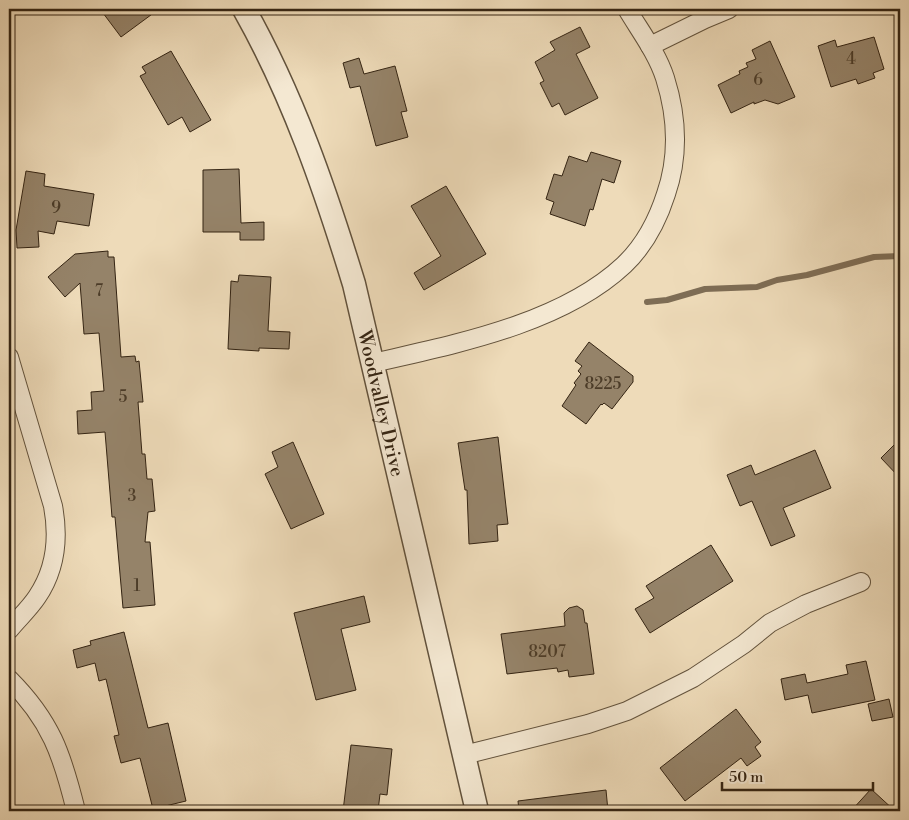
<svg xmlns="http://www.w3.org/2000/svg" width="909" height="820" viewBox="0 0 909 820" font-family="'Libre Bodoni',serif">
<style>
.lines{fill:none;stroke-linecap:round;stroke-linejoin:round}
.stream{stroke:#7e6d55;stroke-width:6}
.building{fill:#958369;stroke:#342413}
.minor-casing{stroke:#62523c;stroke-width:20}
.tertiary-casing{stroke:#62523c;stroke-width:25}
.minor{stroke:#f4e8d2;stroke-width:18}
.tertiary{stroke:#f4e8d2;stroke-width:22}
.labels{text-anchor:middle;stroke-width:4;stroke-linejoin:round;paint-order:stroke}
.number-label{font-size:16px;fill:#4c3c28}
.street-label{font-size:19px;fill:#342413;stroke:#f4e8d2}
</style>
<rect width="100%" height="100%" fill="#eedbb9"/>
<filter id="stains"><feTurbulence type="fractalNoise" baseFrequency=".004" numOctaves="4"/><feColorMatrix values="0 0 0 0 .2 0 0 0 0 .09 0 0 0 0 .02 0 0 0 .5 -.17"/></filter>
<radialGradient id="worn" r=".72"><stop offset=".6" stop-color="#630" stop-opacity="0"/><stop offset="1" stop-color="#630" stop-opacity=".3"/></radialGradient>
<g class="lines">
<path class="stream" d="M647 302 667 300 705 289 757 287 777 280 807 275 874 257 900 256"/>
</g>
<g class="building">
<path d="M100 9H159L121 37Z"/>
<path d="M580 27 590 47 576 54 598 98 565 115 559 103 552 107 540 83 544 81 535 62 555 50 550 42Z"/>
<path d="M874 37 884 69 873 73 875 78 858 84 856 79 831 87 818 46 835 40 837 47Z"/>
<path d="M770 41 795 97 778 104 765 100 754 104V102L731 113 718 85 740 74 739 71 748 67 746 63 756 59 752 50Z"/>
<path d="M171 51 211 120 190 132 182 117 168 125 140 76 146 73 142 67Z"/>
<path d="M359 58 364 74 395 66 407 111 401 112 408 137 376 146 360 86 350 88 343 63Z"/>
<path d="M591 152 621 161 614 183 602 179 593 210 590 209 585 226 550 214 554 202 546 199 554 174 562 176 569 156 587 162Z"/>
<path d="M239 169 241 223 264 222V240H240V232H203V170Z"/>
<path d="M26 171 45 174 44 186 94 194 89 226 57 221 54 234 38 231 39 247 17 248 16 230Z"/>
<path d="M446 186 486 254 424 290 414 273 441 256 411 206Z"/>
<path d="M108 251V257H114L121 357 135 356 136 362 139 361 143 402H138L142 454H145L147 479H152L155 511 148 512 145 542H150L155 605 123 608 115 517H112L105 432 78 434 77 411 92 410 91 392 104 391 99 333 84 334 80 283 65 297 48 277 75 254Z"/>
<path d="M239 275 271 277 268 331 290 332 289 349 259 348V351L228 349 231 281 238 282Z"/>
<path d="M589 342 633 376V382L612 409 604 403 602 405 601 404 586 424 562 406 576 385 574 383 581 374 578 371 582 366 575 361Z"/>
<path d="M498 437 508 524 497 525 498 541 469 544 467 490H465L458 443Z"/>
<path d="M900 439V478L881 458Z"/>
<path d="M293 442 324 514 291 529 265 474 278 467 272 452Z"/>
<path d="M815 450 831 488 783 508 795 536 771 546 752 501 740 506 727 475 751 465 755 475Z"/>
<path d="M711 545 733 581 650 633 635 609 654 598 646 586Z"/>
<path d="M364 596 370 622 341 629 356 690 316 700 294 613Z"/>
<path d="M577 606 583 610 585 623H587L594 674 569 677 568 670 558 672 557 668 507 674 501 634 565 626 564 613 569 608Z"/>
<path d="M124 632 148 728 168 723 186 801 153 809 140 758 121 763 114 736 119 735 106 679 99 681 95 663 77 668 73 650 91 645 90 641Z"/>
<path d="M866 661 875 700 812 713 808 695 785 700 781 679 805 674 807 683 848 674 846 665Z"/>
<path d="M889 699 893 717 872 721 868 704Z"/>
<path d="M736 709 761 742 755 747 761 756 747 766 741 758 685 801 660 768Z"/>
<path d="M351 745 392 749 387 795 380 794 378 811H343Z"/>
<path d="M871 789 895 811H851Z"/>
<path d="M606 790 608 811H519L518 801Z"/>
</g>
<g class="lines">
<defs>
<g id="minor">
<path d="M650 46 705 19 729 9"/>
<path d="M9 357 53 506C59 538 56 569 37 597 29 609 18 619 9 630"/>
<path d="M373 363C455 344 561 324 624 265 644 246 658 219 666 194 679 156 677 116 665 78 657 53 640 31 627 9"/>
<path d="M9 679C51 721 62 754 76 811"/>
<path d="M464 755 588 724 627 711 693 678 744 644 770 623 806 604 861 582"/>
</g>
<g id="tertiary">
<path id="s1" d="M244 9C293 96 325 189 354 284L477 811"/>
</g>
</defs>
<use href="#minor" class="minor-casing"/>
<use href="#tertiary" class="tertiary-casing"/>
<use href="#minor" class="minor"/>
<use href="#tertiary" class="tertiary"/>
</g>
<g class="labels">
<g class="number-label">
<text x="851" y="64">4</text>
<text x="758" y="85">6</text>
<text x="56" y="213">9</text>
<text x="99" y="296">7</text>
<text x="603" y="389">8225</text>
<text x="123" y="402">5</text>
<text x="132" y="501">3</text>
<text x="137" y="591">1</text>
<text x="547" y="657">8207</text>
</g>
<g class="street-label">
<text dy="7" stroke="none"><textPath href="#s1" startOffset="419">Woodvalley Drive</textPath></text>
</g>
</g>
<rect width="909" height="820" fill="none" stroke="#eedbb9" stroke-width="30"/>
<rect x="10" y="10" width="889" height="800" fill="none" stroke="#342413" stroke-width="2.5"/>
<rect x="15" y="15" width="879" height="790" fill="none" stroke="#342413"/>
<path d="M722 782v8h151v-8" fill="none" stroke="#342413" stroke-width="2.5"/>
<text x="729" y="782" font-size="15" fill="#342413" stroke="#f4e8d2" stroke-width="4" paint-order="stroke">50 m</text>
<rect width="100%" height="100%" filter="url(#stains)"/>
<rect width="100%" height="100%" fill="url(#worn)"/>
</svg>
